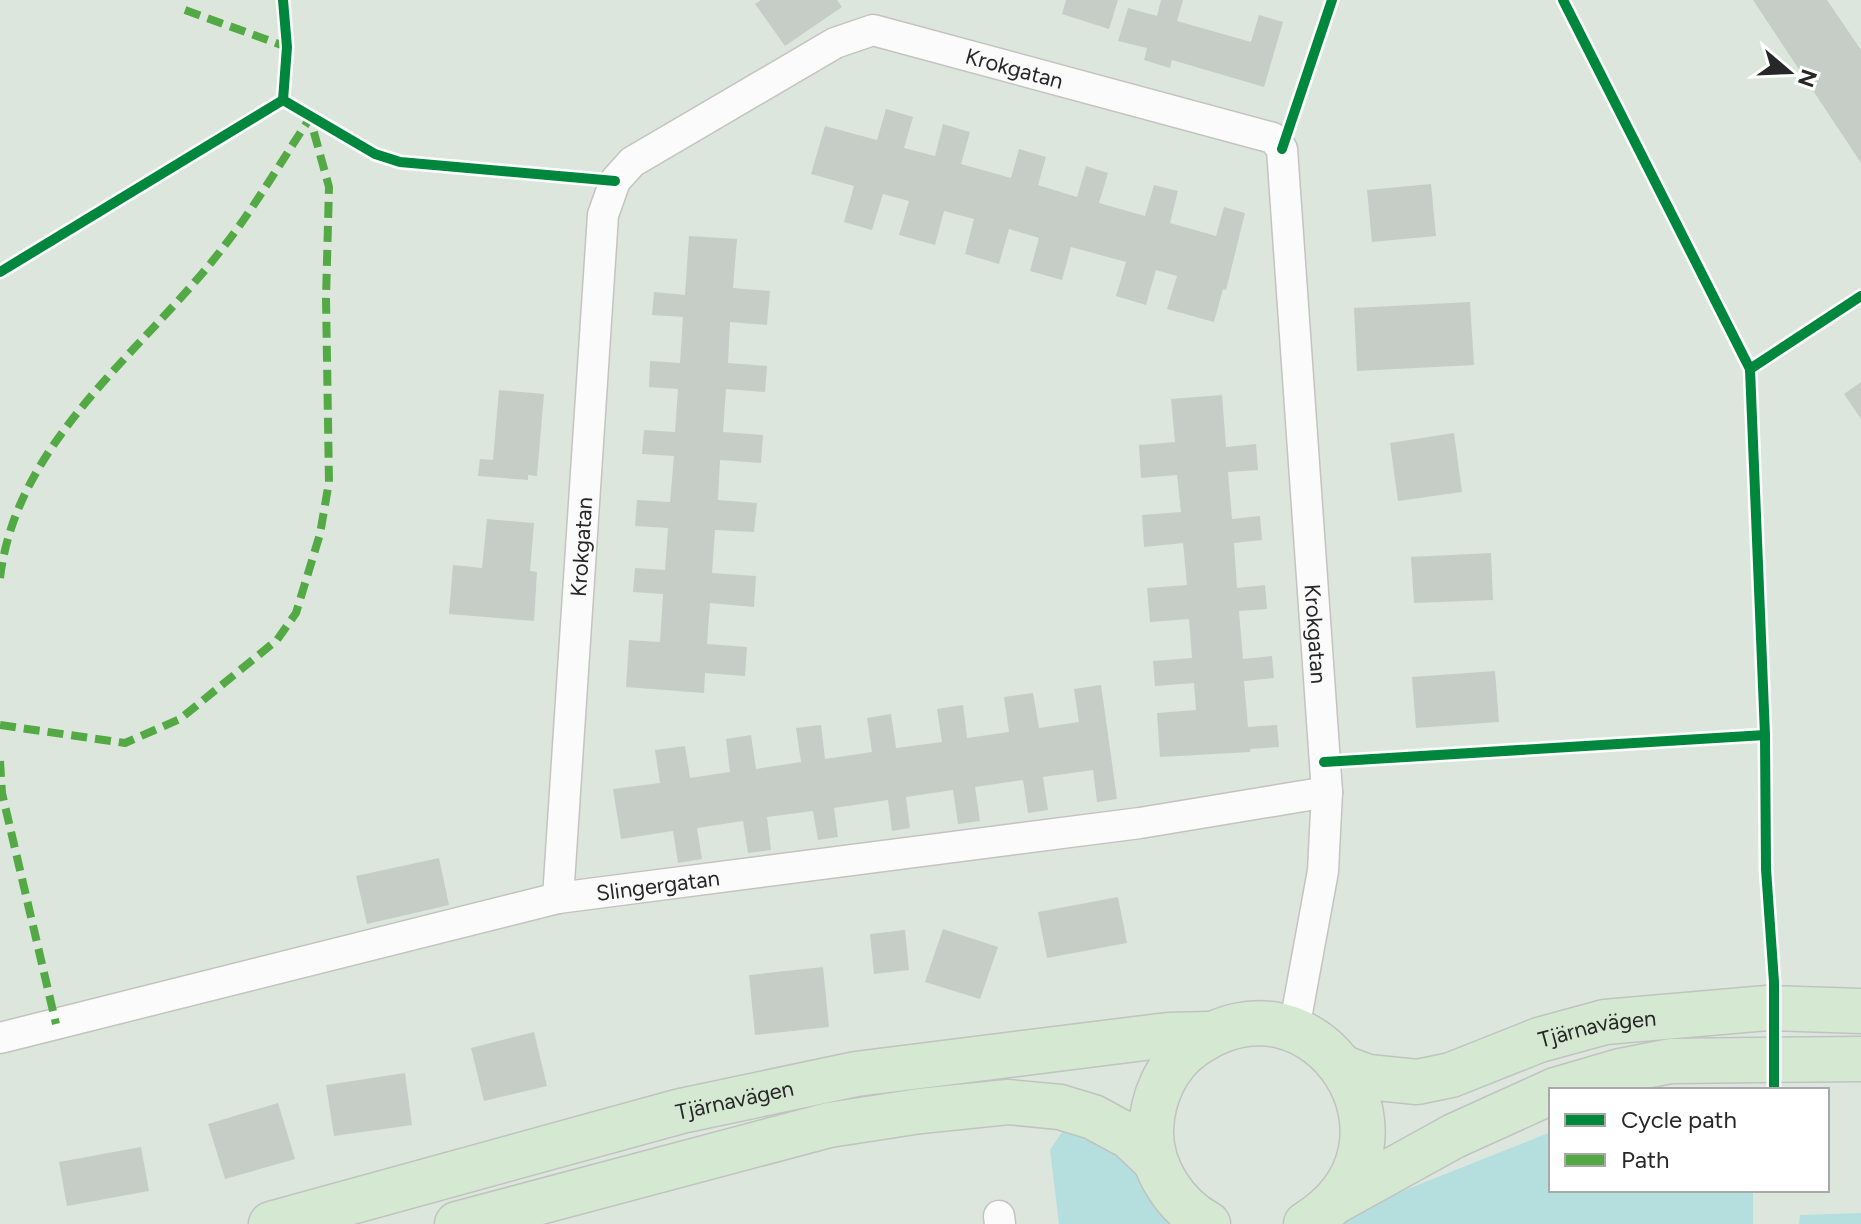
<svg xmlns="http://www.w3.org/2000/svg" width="1861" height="1224" viewBox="0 0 1861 1224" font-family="Figtree,sans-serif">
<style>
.green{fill:#b5dfdf}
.building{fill:#c6ccc6}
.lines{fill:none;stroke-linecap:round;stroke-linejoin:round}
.street-casing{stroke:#c3c3c2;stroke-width:33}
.highway-casing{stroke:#c0c3c0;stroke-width:47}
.street{stroke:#fafbfa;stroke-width:30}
.highway{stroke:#d4e8d2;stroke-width:44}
.quiet{stroke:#53aa44;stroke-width:8;stroke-dasharray:16 8;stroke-linecap:butt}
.cycleway-casing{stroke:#fff;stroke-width:15}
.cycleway{stroke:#00873e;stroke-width:10}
.labels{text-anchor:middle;stroke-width:6;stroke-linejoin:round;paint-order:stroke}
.street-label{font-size:22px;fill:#272727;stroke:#fff}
</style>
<rect width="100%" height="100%" fill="#dde6dd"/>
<g class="green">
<path d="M1069 1122 1119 1147 1184 1224H1059L1050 1150Z"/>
<path d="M1551 1132V1190H1753V1224H1341L1350 1215 1400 1192Z"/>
<path d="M1861 1213V1224H1799L1800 1215Z"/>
</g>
<g class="building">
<path d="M761 0H837L842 7 785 46 755 4Z"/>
<path d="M1066 0H1118L1109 29 1062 14Z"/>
<path d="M1161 0H1183L1177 21 1251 42 1259 15 1283 22 1264 87 1172 60 1170 68 1144 60 1147 48 1118 41 1128 8 1157 16Z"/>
<path d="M1753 0H1827L1861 50V163Z"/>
<path d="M886 109 913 117 904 148 935 156 943 124 970 132 961 164 1011 178 1019 149 1046 157 1038 185 1077 197 1086 166 1108 173 1099 203 1145 216 1154 185 1178 191 1170 223 1216 236 1224 207 1245 213 1226 290 1223 289 1214 322 1167 309 1177 276 1156 270 1146 305 1116 296 1126 262 1071 247 1062 280 1030 271 1039 238 1009 229 999 264 965 254 974 219 944 211 935 245 899 235 909 201 883 194 872 230 844 222 854 186 811 174 825 126 877 140Z"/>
<path d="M1431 184 1436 236 1372 242 1367 190Z"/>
<path d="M689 236 737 239 733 288 770 291 767 325 730 322 728 363 767 366 765 392 726 389 723 432 763 435 761 463 720 460 718 500 757 503 754 532 715 530 712 573 756 576 754 607 710 603 707 644 747 647 745 676 705 673 704 693 626 687 629 640 660 642 663 594 633 592 635 568 665 570 668 528 635 526 637 500 670 502 674 456 642 454 644 430 675 432 678 389 649 387 650 361 680 363 683 317 652 315 654 292 685 295Z"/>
<path d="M1470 302 1474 365 1357 371 1354 308Z"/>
<path d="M1861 382V419L1844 394Z"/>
<path d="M499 390 544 394 537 476 528 475V480L478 476 480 459 493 460Z"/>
<path d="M1222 395 1226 447 1256 444 1258 470 1228 472 1232 519 1260 516 1262 540 1234 543 1237 588 1265 585 1267 609 1239 611 1243 659 1272 656 1274 678 1244 681 1248 727 1277 725 1279 747 1250 749V752L1160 757 1157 713 1196 710 1194 683 1155 686 1153 661 1192 658 1189 619 1150 622 1147 588 1187 585 1183 543 1144 547 1142 515 1181 512 1177 475 1141 478 1139 445 1175 442 1171 399Z"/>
<path d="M1454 433 1462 492 1398 501 1390 443Z"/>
<path d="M487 519 534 523 530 571 537 572 534 621 449 614 453 565 482 568Z"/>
<path d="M1491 553 1493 600 1414 603 1411 557Z"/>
<path d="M1495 671 1499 722 1416 728 1412 677Z"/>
<path d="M1101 685 1117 799 1097 802 1093 770 1043 777 1048 810 1028 813 1023 780 975 787 980 821 958 824 953 790 906 797 910 828 892 831 888 800 834 808 838 837 818 840 813 811 767 817 771 850 748 853 743 821 697 828 702 859 678 863 673 831 621 839 613 789 660 783 655 750 685 746 690 778 730 772 726 739 751 735 756 769 801 762 796 728 821 725 825 759 872 752 867 718 891 714 896 748 942 742 937 709 963 705 967 738 1009 732 1004 697 1033 693 1039 728 1079 722 1074 689Z"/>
<path d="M439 858 449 905 367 924 356 876Z"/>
<path d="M1118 897 1127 943 1047 958 1038 912Z"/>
<path d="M943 929 998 947 980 999 925 982Z"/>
<path d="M905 930 909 970 874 974 870 934Z"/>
<path d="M823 967 829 1027 755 1035 749 975Z"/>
<path d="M534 1032 547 1086 484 1101 471 1048Z"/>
<path d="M405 1073 412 1125 334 1136 326 1085Z"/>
<path d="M278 1103 295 1159 225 1179 208 1124Z"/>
<path d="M141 1147 149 1191 67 1206 59 1162Z"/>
</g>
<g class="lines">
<defs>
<g id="street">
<path id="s1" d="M558 898 603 215 615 181 632 162 835 43 873 30 1273 138 1282 149 1327 792 1323 871 1294 1029"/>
<path id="s2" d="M0 1038 558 898 1140 823 1327 792"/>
<path d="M999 1216 1000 1224"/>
</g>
<g id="highway">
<path id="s3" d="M1344 1068 1368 1077 1417 1082 1451 1075 1539 1040 1605 1022 1767 1008 1861 1011"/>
<path d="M1555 1090 1620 1071 1671 1061 1861 1059"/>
<path d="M1338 1200 1454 1136 1551 1092"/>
<path id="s4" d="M271 1224 681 1111 856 1074 1168 1035 1209 1034"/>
<path d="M457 1224 829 1125 920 1111 1008 1102 1060 1107 1093 1117 1130 1137 1155 1161"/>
<path d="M1208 1224C1175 1206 1150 1168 1151 1130 1152 1098 1166 1065 1193 1046 1316 959 1437 1144 1306 1224"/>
</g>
</defs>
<use href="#street" class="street-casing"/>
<use href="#highway" class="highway-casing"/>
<use href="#street" class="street"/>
<use href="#highway" class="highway"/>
<g class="quiet">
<path d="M185 10 287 47"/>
<path d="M0 578C17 438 145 351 225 245 256 205 282 160 310 118"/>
<path d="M0 725 125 743 180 719 277 640 296 613 320 534 329 482 326 298 329 187 310 118"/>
<path d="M0 761 2 793 56 1024"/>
</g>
<defs>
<g id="cycleway">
<path d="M1563 0 1750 369 1765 735 1766 869 1774 982V1090"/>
<path d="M283 100 375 154 400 162 615 181"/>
<path d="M1282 149 1332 0"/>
<path d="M0 272 283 100 287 47 283 0"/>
<path d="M1750 369 1861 296"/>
<path d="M1324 762 1765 735"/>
</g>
</defs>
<use href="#cycleway" class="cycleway-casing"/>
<use href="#cycleway" class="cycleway"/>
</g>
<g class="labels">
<g class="street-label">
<text dy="8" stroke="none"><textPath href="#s1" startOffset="1168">Krokgatan</textPath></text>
<text dy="8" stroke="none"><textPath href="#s1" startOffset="352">Krokgatan</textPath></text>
<text dy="8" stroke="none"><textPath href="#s1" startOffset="1936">Krokgatan</textPath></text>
<text dy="8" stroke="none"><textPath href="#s2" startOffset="676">Slingergatan</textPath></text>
<text dy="8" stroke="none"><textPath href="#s3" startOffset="264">Tjärnavägen</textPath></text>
<text dy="8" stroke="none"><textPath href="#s4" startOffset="480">Tjärnavägen</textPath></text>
</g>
</g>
<rect x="1549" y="1088" width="280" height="104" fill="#ffffff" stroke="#a9a9a9" stroke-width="2"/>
<rect x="1565" y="1114" width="40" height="12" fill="#00873e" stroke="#a9a9a9" stroke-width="2"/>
<text x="1621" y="1128" font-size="24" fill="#272727">Cycle path</text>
<rect x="1565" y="1154" width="40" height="12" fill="#53aa44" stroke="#a9a9a9" stroke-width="2"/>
<text x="1621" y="1168" font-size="24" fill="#272727">Path</text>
<g transform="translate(1789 72) rotate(109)" stroke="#ffffff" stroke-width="6" paint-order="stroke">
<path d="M0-6L14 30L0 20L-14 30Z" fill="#272727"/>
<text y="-12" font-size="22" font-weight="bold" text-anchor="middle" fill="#272727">N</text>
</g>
</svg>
